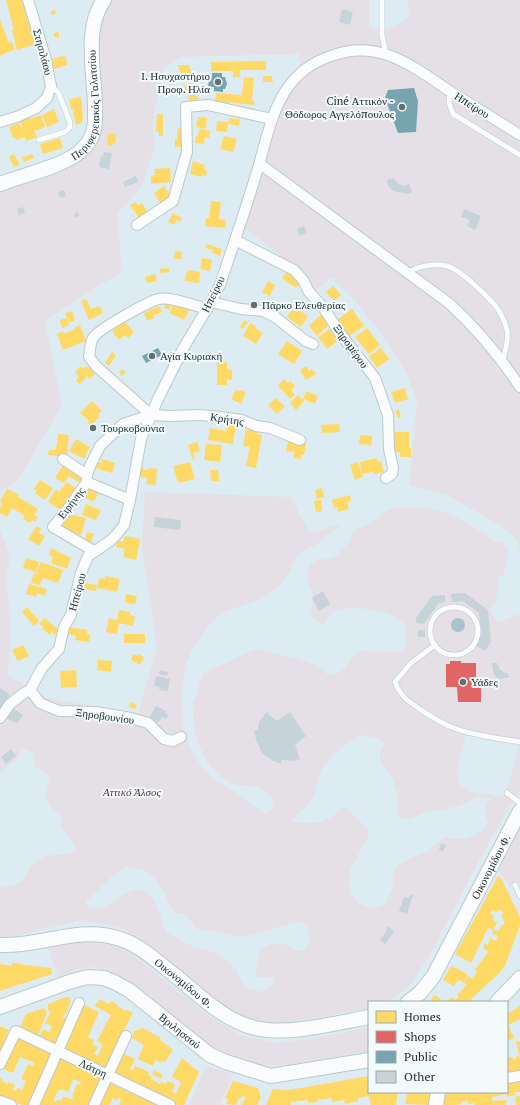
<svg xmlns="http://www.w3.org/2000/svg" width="520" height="1105" viewBox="0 0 520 1105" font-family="'PT Serif',serif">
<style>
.green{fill:#e5e0e5;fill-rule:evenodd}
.water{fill:#a6c3ce}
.homes{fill:#ffd966;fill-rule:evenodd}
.shops{fill:#e06666}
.public{fill:#76a5af}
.building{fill:#c6d3d8}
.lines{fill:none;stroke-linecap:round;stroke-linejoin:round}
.lane-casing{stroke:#bac9ce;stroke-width:6}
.street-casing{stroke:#bac9ce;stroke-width:12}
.secondary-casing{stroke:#bac9ce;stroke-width:16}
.lane{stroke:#fafcfd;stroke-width:5}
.street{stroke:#fafcfd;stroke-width:10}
.secondary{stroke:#fafcfd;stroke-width:14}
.poi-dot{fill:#627076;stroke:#f2fafc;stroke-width:1.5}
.labels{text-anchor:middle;stroke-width:4;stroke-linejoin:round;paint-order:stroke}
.street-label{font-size:11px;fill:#202e33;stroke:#f2fafc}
.poi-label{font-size:11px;fill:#202e33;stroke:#f2fafc;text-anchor:start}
.park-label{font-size:11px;font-style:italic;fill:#62323e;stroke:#f2fafc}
</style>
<rect width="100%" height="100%" fill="#dcecf2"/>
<g class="green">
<path d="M108 0H369V26C384 34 398 25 410 16L408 0H520V555L517 540 503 527 447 495 409 485 417 401 407 374 389 344 353 298 331 277 316 291 297 269 246 228V224L274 120 285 96 301 75 299 54 181 57 164 68 152 123 155 146 142 186 117 214 122 272 91 290 45 321 62 405 16 483 2 489 0 492V189L93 144 97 25Z"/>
<path d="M145 492 290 497 310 533 341 524C333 531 324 540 315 545 309 548 304 549 299 554 292 561 291 572 284 580 280 585 274 590 269 594 252 607 227 605 212 622 202 633 188 654 185 669 180 689 181 722 187 741 191 751 199 763 206 772 217 784 225 784 236 792 246 800 254 808 266 813L272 809C274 801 272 796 265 791 254 783 238 788 227 781 201 763 191 732 193 702 194 699 196 697 197 694 200 685 199 679 206 672L256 649 299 659 316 665 327 674 334 675 342 671 354 656 361 651 401 652C406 648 407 644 406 638 406 633 406 627 404 623 395 610 344 603 332 613 329 615 327 620 325 623L322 624 314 618 310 612 312 604 311 596 313 594C309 583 301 568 316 561 321 558 328 560 332 558 338 555 345 545 351 541V536C360 522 373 528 381 513L394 508H425L451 514 487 535 495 542H501L506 546 509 551 508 559 503 575 497 578C500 590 499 600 490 608L497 623 520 614V791L508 809 480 859 428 958 411 984 390 1001 369 1002V1008L287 1023H264L244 1017 230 1010 138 938 121 928 102 923 85 921 74 922 11 937H0V888L16 884 22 882 31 865 45 856 73 853 77 850 72 841 61 826 63 818 59 813 50 807 45 797 50 779 46 772 36 768 32 752 24 749 21 750 17 759 0 772V531L10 554 6 580 11 623 8 675 46 698 138 714 157 647 142 547ZM265 712 277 721 290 712 306 736 295 745 300 759 293 761 281 760 280 764C266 760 253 746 254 730H258L259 722ZM466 734 492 741 519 744 509 784 503 797 469 792 459 784 457 768ZM361 735C370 736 378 737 384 744L380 754V760L394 780V785L397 792V812L398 816 405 819H409L428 812 450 808 463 804 478 797 491 798C485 803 485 811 486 818L489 821 484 829 475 835 464 839 445 838 434 845 429 851 416 856 397 866 394 872 392 891 385 904 380 907 372 908 360 904 351 894 349 884 350 870 368 837V828L355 817 349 809 341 808C327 825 312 824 291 822 298 814 306 808 312 799 316 791 316 783 319 775 324 761 347 742 361 735ZM126 867C157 867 162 889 174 913L185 914 197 929 204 931 211 930 242 937 300 921 307 926 310 941 305 950 298 951C283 942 275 940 260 951L255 973 257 977H274L275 983 263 992 250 989 242 983 236 969 220 954 194 947 167 933 163 926 160 914 152 897 144 890H133L115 899 105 908 95 909 88 907 86 901C100 891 110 875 126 867Z"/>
<path d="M520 826V884L519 883 510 887 497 868Z"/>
<path d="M80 941 99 942 125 949 211 1017 240 1035 275 1043 316 1038 369 1027V1051L287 1065H259L222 1054 204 1045 133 987 113 973 95 967 76 969 58 977 49 949Z"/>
<path d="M206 1066 233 1074 219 1105H190Z"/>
</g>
<circle class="water" cx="458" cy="625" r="7"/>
<g class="homes">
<path d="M6 0H23V2H22V4H24L27 13H25L32 32H30L31 34 32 33 36 44 17 50 12 30H14Z"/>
<path d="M55 10 56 14 51 15V11Z"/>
<path d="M0 20 9 43 12 42 15 49 0 56Z"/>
<path d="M59 32V37H54V33Z"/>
<path d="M62 56V57L66 56 67 65 54 69 52 59Z"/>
<path d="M266 61V70H240V77L233 78V71H211V62Z"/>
<path d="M178 65H189L193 77 182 80Z"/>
<path d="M263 76H272L273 82H263Z"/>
<path d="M244 77 254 78 252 101H255L254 105 215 101 216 93 241 95V100Z"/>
<path d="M193 83 199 101H190L184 86Z"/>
<path d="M81 97 83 116 82 123 76 125 73 110H71L69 99Z"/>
<path d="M54 109 59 122 47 127 42 115Z"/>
<path d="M157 114H163V136H159V132H156Z"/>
<path d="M41 115 45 127 34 131 37 137 26 141 25 137 16 140 15 137 13 138 9 127 19 123 21 127 23 126 19 121 29 117 30 119Z"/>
<path d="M198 117 207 118 206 129 196 127Z"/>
<path d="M229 118 240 119 239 126 228 124 227 132 216 131 217 121 229 122Z"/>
<path d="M178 128H185L184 147H175V139H177Z"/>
<path d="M199 129 210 131 209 138 205 137 204 144 195 143 196 136H198Z"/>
<path d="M108 134H116L115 143H112V145H107Z"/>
<path d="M224 136 237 139 233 152 220 149Z"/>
<path d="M60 138 63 148 43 154 40 144Z"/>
<path d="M14 154 20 165 14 167 9 157Z"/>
<path d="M32 154 34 158 24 162 22 157Z"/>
<path d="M193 161 205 165 204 169 207 170 206 176 202 175V177L190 174Z"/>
<path d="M170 168 171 182 151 184V176L155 175 154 169Z"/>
<path d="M164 186 172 198 162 206 154 193Z"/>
<path d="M211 201 221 202 219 219 226 220 225 228 205 226 206 218H209Z"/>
<path d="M136 202 138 206 142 203 148 213 138 221 137 219 139 218 133 209H132L130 205Z"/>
<path d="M173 213 182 218 180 222 176 220 174 225 168 222Z"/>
<path d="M207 244 222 249 220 256 212 253 213 250 205 248Z"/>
<path d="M175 251 182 252 181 259H174Z"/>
<path d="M202 258 212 260 210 271 200 269Z"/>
<path d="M169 268V272L160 273V269Z"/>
<path d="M188 270 200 272 199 283 184 281Z"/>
<path d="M288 270 301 279 298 283 299 284 296 288 282 278Z"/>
<path d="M155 274 157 281 147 283 145 277Z"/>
<path d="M268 281 275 285 270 296 262 292Z"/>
<path d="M333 286 341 295 334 301 326 292Z"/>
<path d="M86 299 91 309 100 306 103 313 89 320 81 301Z"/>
<path d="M166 301 172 303 169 310 164 308Z"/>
<path d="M174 303 189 310 184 320 169 313Z"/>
<path d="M159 306 162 312 153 316 154 318 147 321 144 313Z"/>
<path d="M294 307 308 316 301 327 287 317Z"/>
<path d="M352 309 364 326 349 336 338 319Z"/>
<path d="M72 311 75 321 68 322 65 313Z"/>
<path d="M321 314 330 324 317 336 309 326Z"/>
<path d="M66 318 69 325 62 328 60 320Z"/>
<path d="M244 320 248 322 243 329 240 327Z"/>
<path d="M124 321 134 332 128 338 125 335 119 340 112 331Z"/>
<path d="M250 323 256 326 255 328 263 333 256 344 243 336Z"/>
<path d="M80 325 86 341 63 350 57 334 63 331 64 334 75 329V327Z"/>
<path d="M367 328 380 345 369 354 355 337Z"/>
<path d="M330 329 339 340 327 349 318 337Z"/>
<path d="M287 341 302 351 294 364 278 354Z"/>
<path d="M381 348 389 359 377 368 369 356Z"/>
<path d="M112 352 116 355 109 366 105 363Z"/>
<path d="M217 362H227V369L232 370V380L227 379V385H217Z"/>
<path d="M80 366 84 369 86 366 95 373 90 379 87 376 80 384 76 381 79 377 75 373Z"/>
<path d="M306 366 309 371 312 369 316 374 306 380 300 370Z"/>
<path d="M122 369 126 372 122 376 119 373Z"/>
<path d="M284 379 288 383 290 381 295 386 291 390 295 395 290 399 278 386Z"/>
<path d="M405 388 408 399 395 403 391 392Z"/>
<path d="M236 390 240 391 241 390 246 392 241 404 231 399Z"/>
<path d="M306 391 318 396 315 404 303 399Z"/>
<path d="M298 395 304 401 296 410 290 403Z"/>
<path d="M275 398 285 406 277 414 268 406Z"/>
<path d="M92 401 102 411 98 414 100 416 91 426 88 423 89 421 80 413Z"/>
<path d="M399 410 401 417 398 418 395 411Z"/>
<path d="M228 424 236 425 233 444 208 440 210 428 226 431Z"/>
<path d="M339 424 340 432 322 433 321 425Z"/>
<path d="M246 429 258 431 257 434 262 435 256 468 246 466 250 447 243 446Z"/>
<path d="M394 432H409V448H411V457H400V452H395Z"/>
<path d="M58 434 69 435 67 457 48 455 49 450H56Z"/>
<path d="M360 435 372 436 371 445 359 444Z"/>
<path d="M76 439 90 447 84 459 69 451Z"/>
<path d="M288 440 306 443 304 455 301 454V459L294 458V452L286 451Z"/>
<path d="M197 442 200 451 193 453 195 460H193L188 445Z"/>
<path d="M206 444 222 445 220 462 204 460Z"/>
<path d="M377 458 378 462 381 461 384 472 374 474 373 472 362 474 360 462Z"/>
<path d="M102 459 115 463 112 473 95 468 97 462 101 463Z"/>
<path d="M190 462 195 479 178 483 173 466Z"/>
<path d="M358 462 363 477 355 480 350 465Z"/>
<path d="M64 464 84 476 80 483 69 476 64 483 55 478Z"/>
<path d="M140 467H144L143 469 148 470 149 468 157 469 156 485 146 484 147 478 139 477Z"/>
<path d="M210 470H218L219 481H211Z"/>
<path d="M40 480 53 488 45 500 35 493 37 491 34 489Z"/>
<path d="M67 482 78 490 71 500 69 498 60 510 48 502 56 489 59 492Z"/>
<path d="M88 484 100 491 93 502 82 496Z"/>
<path d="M322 488 324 497 317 499 315 490Z"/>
<path d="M7 489 19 495 18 497 38 509 34 515 38 517 35 522 32 520 30 523 23 519 25 516 12 508 7 517 0 513V507L2 504 0 501Z"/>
<path d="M350 495 351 501 347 502 349 509 338 512 337 507 334 508 332 500Z"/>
<path d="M321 500 322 511 316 512 314 501Z"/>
<path d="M86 504 101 510 96 520 82 515Z"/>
<path d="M69 514 86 518 81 535 62 530 65 518 67 519Z"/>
<path d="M37 526 41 529 39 533 45 536 39 546 28 539Z"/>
<path d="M87 532 94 534 91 542 85 540Z"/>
<path d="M125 536 140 539 136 560 123 557 125 549 116 547 117 540 123 542Z"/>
<path d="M51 548 71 558 67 569 51 563 53 557 49 555Z"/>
<path d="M26 558 39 562 36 572 23 568Z"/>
<path d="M41 562 63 570 58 583 43 578 40 585 31 583 34 573 36 574Z"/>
<path d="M105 576 120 579 117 592 97 588 99 578 105 579Z"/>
<path d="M85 583 97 585 96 591 84 589Z"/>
<path d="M29 584 47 589 45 596 37 593 36 597 26 594Z"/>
<path d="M126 594 137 596 135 604 125 603Z"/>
<path d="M27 607 39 621 34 626 22 612Z"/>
<path d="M119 610 130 612V615L135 616 133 626 119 623 117 634 106 632 109 618 117 620Z"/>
<path d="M44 618 59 630 55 635 52 632 50 635 42 629 44 627 39 624Z"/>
<path d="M69 627 87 630V634L90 635 89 642 75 640 76 636 67 634Z"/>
<rect x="124" y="634" width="21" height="9"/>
<path d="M23 645 29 656 18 661 12 650Z"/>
<path d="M133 654 137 656 138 654 144 657 140 665 131 660Z"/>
<path d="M98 660 112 661 111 672 97 670Z"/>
<path d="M76 670 77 687 61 688 60 671Z"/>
<path d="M130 702 137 705 135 709 129 707Z"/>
<path d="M498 876 501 878 520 917V925L505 966 497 975 468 1002H446L452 997 455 1000 459 996 457 995 467 984 458 980 454 986 443 980 451 966 468 974 464 982 468 976 472 979 477 972 475 969 487 954 488 951 483 948 485 944 488 945 490 938 496 941 498 936 492 934 493 930 488 928 471 963 455 954ZM493 910 495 912 501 910 503 914 501 915 505 923H504L503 925H501L499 931 493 930 497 922 493 921 494 916 490 914Z"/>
<path d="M12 963 23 964V965L51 968 52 974 0 991V964L12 966Z"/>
<path d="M435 995 445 1002H432L431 999Z"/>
<path d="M65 997H69L71 1000 67 1012 62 1017 67 1019 56 1045 39 1038 43 1029 49 1032 52 1026 45 1023 51 1012 48 1010V1004Z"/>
<path d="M100 999 109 1004 111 1001 118 1005 117 1006 126 1011 127 1010 133 1013 114 1050 106 1070 62 1049 82 1004 99 1012 88 1037 94 1040 92 1044 98 1047 94 1054 98 1056 103 1044 97 1041 111 1015 95 1006Z"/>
<path d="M520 1006V1019L508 1025 514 1038 507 1041V1014Z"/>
<path d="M44 1008 47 1012 38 1036 20 1028 26 1014Z"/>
<path d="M0 1026 9 1030 0 1051Z"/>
<path d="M143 1028 161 1038 160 1040 173 1050 165 1062 163 1061 160 1063 156 1059 153 1066 138 1059 144 1045 132 1038 134 1031Z"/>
<path d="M16 1036 53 1052 30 1105H22L0 1096V1078L3 1079 2 1081 8 1084V1082L15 1085 13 1090 16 1091 18 1088 22 1090 26 1081 21 1079 28 1064 33 1066 35 1063 20 1057 13 1073 2 1069Z"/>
<path d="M520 1041V1055H519L516 1042Z"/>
<path d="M124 1054 135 1059 130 1069 133 1070 135 1066 149 1072 148 1075 152 1077 151 1079 160 1084 161 1082 166 1084 167 1081 175 1084 172 1091 176 1094 181 1082 172 1077 182 1058 199 1072 184 1105H177L114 1073Z"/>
<path d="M520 1056V1072L507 1074V1058L513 1057V1060L516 1059 515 1057Z"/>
<path d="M60 1057 101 1077 88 1105H39ZM73 1079 81 1082 80 1085 77 1084 72 1096 75 1098 71 1099 63 1096 61 1101 57 1100 56 1102 53 1101 58 1090 60 1091 61 1089 68 1092Z"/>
<path d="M154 1070 163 1075 161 1079 152 1074Z"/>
<path d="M369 1076V1092H398L396 1105H371L369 1096 358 1098V1101L345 1104 344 1100 332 1102 331 1098 317 1100 318 1102 308 1103V1100L291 1102V1105H266L273 1089 289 1090Z"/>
<path d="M520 1079V1092H515L516 1095 507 1097V1094L492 1097V1101L507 1100 505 1105H475V1103L469 1104 467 1101 461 1102V1104L456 1105H444V1093L507 1092V1082Z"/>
<path d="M233 1081 258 1088 261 1098 257 1105H241L246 1097 243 1096 241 1098H239L236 1105 226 1104 228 1100 225 1098Z"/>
<path d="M110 1083 122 1089 157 1105H119L121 1099 118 1098 117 1100 113 1098 109 1105H99Z"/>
<path d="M407 1092H429L430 1098 429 1105 405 1104Z"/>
<path d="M520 1096V1105H516L515 1097Z"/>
</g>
<path class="shops" d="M450 661H461V663H476V678H481V702H458L457 687H446V664H450Z"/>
<g class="public">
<path d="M212 73H222V77H225L227 84 225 89H223V92L214 91V87H208L209 78 212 77Z"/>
<path d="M414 88 418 101 416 132 398 133 385 98 388 90Z"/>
<path d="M158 348 162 355 146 363 142 356Z"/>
</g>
<g class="building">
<path d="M342 9 353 12 350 25 339 22Z"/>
<path d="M104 152 112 153 109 169 99 167 101 156 103 157Z"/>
<path d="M136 176 138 182 125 187 123 182Z"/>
<path d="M394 178 398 184 405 186 409 184 412 192 407 194 394 191 388 186 387 180Z"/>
<path d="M64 190 66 196 60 198 58 192Z"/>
<path d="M23 207 25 213 19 215 17 209Z"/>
<path d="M464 209 481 216 475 230 467 226 470 220 461 217Z"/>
<path d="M77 212 79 216 76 218 74 214Z"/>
<path d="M304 226 307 232 300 236 297 229Z"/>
<path d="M155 517 181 520 180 530 154 527Z"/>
<path d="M323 591 330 604 319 611 312 598Z"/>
<path d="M465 593 488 610 491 642 485 651 475 645 482 634 479 613 463 601 452 602 451 594Z"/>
<path d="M445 595V602L439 603 424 624 416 623V618L432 596Z"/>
<rect x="418" y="630" width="7" height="7"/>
<path d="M492 663H497L500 670 505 673H508L509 677 500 679 496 677 494 674Z"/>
<path d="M160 670 168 672 167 676 159 674Z"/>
<path d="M156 676 170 679 168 691 159 690 160 687 154 686Z"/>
<path d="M0 687 10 695 0 708Z"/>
<path d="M156 706 166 711 165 713 168 715 166 719 162 717 158 723 149 718Z"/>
<path d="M11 707 23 715 17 724 5 717Z"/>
<path d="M266 712 277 721 290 712 306 736 295 745 300 759 293 761 281 760V764L273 761 262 753 256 741 254 730H258L259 722Z"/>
<path d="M11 749 16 756 6 764 1 757Z"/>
<path d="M441 843 446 845 443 852 439 850Z"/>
<path d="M410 895H413L407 914 399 911 404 897 409 898Z"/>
<path d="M388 926 394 931 385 944 380 940 387 930 386 929Z"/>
</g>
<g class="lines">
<defs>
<g id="lane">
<path d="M382 0V36L386 54"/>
<path d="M450 91 449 103 453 114 520 155"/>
<path d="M39 140 65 132 70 127V122L58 92 51 86"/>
<path d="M408 272C420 266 434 263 447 266 459 269 484 293 493 303 499 309 505 321 507 330 509 340 505 350 503 360"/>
<circle cx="454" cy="631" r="24"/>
<path d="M435 645 410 664 395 682C400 696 409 702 421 710 431 716 443 724 454 728 475 736 498 738 520 742"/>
<path d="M507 793 520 803"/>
<path d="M515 885 520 896"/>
</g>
<g id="street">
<path d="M0 122 19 116 36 108 47 98 51 86 46 60 28 0"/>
<path d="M260 164 450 304C478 330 499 355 520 387"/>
<path d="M137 225 173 201 187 152 186 107 208 105 272 119"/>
<path d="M235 240 294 270 303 280 309 292 323 307 339 332 375 378 388 415 389 449 393 468 392 474 386 478"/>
<path d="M211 302 241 309 263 311 275 317 306 341 313 344"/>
<path d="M151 415 96 366 89 357C90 351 90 343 93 338 97 330 149 301 159 299 168 296 197 306 207 309"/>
<path d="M63 459 87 475"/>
<path d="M87 482 130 500"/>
<path d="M94 551 53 527 69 507 87 482V475L90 466 100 446 123 424 151 415 171 416 198 415 213 416 242 420 256 426 270 428 300 440"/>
<path d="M30 690 40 703 59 711 96 712 131 718 148 723 164 739 173 741 181 737"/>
<path d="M0 718 10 704 24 693 30 690 42 668 59 649 64 627 71 615 81 573 88 556 110 541 117 534 124 525 130 500 141 439 158 399 184 347 211 302 220 285C232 249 244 214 255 178 271 128 274 73 334 55 351 49 370 49 388 55 410 63 429 77 448 90 472 105 496 120 520 135"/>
<path d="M0 1064 16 1031 170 1105"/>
<path d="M507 1078 520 1076"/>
<path d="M0 1101 11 1105"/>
<path d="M34 1105 79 1003"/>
<path d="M94 1105 126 1036"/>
</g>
<g id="secondary">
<path id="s1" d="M0 184C23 175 57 168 77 154 82 150 88 144 91 138 96 129 95 118 95 108 95 74 83 29 104 0"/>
<path id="s2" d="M0 945C40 947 78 926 117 938 140 944 158 963 177 977 200 996 225 1021 255 1028 288 1036 336 1023 369 1017"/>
<path id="s3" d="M408 1002 420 993 433 977 520 811"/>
<path d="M497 1002 520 978"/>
<path id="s4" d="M0 1007 72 981 88 977 104 978 116 983 130 991 210 1055 226 1062 271 1076 369 1060"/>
<path d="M436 1105 438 1092"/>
</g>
</defs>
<use href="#lane" class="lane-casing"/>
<use href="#street" class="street-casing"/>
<use href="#secondary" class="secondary-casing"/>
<use href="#lane" class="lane"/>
<use href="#street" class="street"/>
<use href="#secondary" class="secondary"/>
</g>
<g class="poi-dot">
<circle cx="218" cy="82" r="4"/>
<circle cx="402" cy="107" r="4"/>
<circle cx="254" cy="305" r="4"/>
<circle cx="152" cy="356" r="4"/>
<circle cx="93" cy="428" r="4"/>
<circle cx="463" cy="682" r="4"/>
</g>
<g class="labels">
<g class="street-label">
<text transform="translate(43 52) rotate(75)" y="4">Στησιλάου</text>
<text dy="4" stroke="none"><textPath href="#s1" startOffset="135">Περιφερειακός Γαλατσίου</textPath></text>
<text transform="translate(472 105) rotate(32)" y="4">Ηπείρου</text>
<text transform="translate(213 294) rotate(-64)" y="4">Ηπείρου</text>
<text transform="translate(351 346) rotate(54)" y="4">Ξηρομέρου</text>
<text transform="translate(227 419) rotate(9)" y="4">Κρήτης</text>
<text transform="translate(71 503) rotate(-53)" y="4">Ειρήνης</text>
<text transform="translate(77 592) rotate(-75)" y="4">Ηπείρου</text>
<text transform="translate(105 716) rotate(8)" y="4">Ξηροβουνίου</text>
<text dy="4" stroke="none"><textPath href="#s3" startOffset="160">Οικονομίδου Φ.</textPath></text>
<text dy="4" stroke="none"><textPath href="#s2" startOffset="199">Οικονομίδου Φ.</textPath></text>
<text dy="4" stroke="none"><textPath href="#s4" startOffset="202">Βριλησσού</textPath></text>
<text transform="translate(93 1068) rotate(25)" y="4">Λάτρη</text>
</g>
<g class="poi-label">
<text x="210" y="80" text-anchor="end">Ι. Ησυχαστήριο<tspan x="210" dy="13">Προφ. Ηλία</tspan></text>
<text x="394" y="105" text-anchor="end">Ciné Αττικόν -<tspan x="394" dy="13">Θόδωρος Αγγελόπουλος</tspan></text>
<text x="262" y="309">Πάρκο Ελευθερίας</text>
<text x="160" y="360">Αγία Κυριακή</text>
<text x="101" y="432">Τουρκοβούνια</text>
<text x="471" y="686">Υάδες</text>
</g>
<g class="park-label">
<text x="132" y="796">Αττικό Άλσος</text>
</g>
</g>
<rect x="368" y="1001" width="140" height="92" fill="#f2fafc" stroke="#9ea8ac"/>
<rect x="376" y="1011" width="20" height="12" fill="#ffd966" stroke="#9ea8ac"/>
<text x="404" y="1021" font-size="12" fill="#202e33">Homes</text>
<rect x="376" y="1031" width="20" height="12" fill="#e06666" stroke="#9ea8ac"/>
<text x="404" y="1041" font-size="12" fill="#202e33">Shops</text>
<rect x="376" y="1051" width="20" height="12" fill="#76a5af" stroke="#9ea8ac"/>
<text x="404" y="1061" font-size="12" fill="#202e33">Public</text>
<rect x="376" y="1071" width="20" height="12" fill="#c6d3d8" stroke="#9ea8ac"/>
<text x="404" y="1081" font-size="12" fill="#202e33">Other</text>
</svg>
